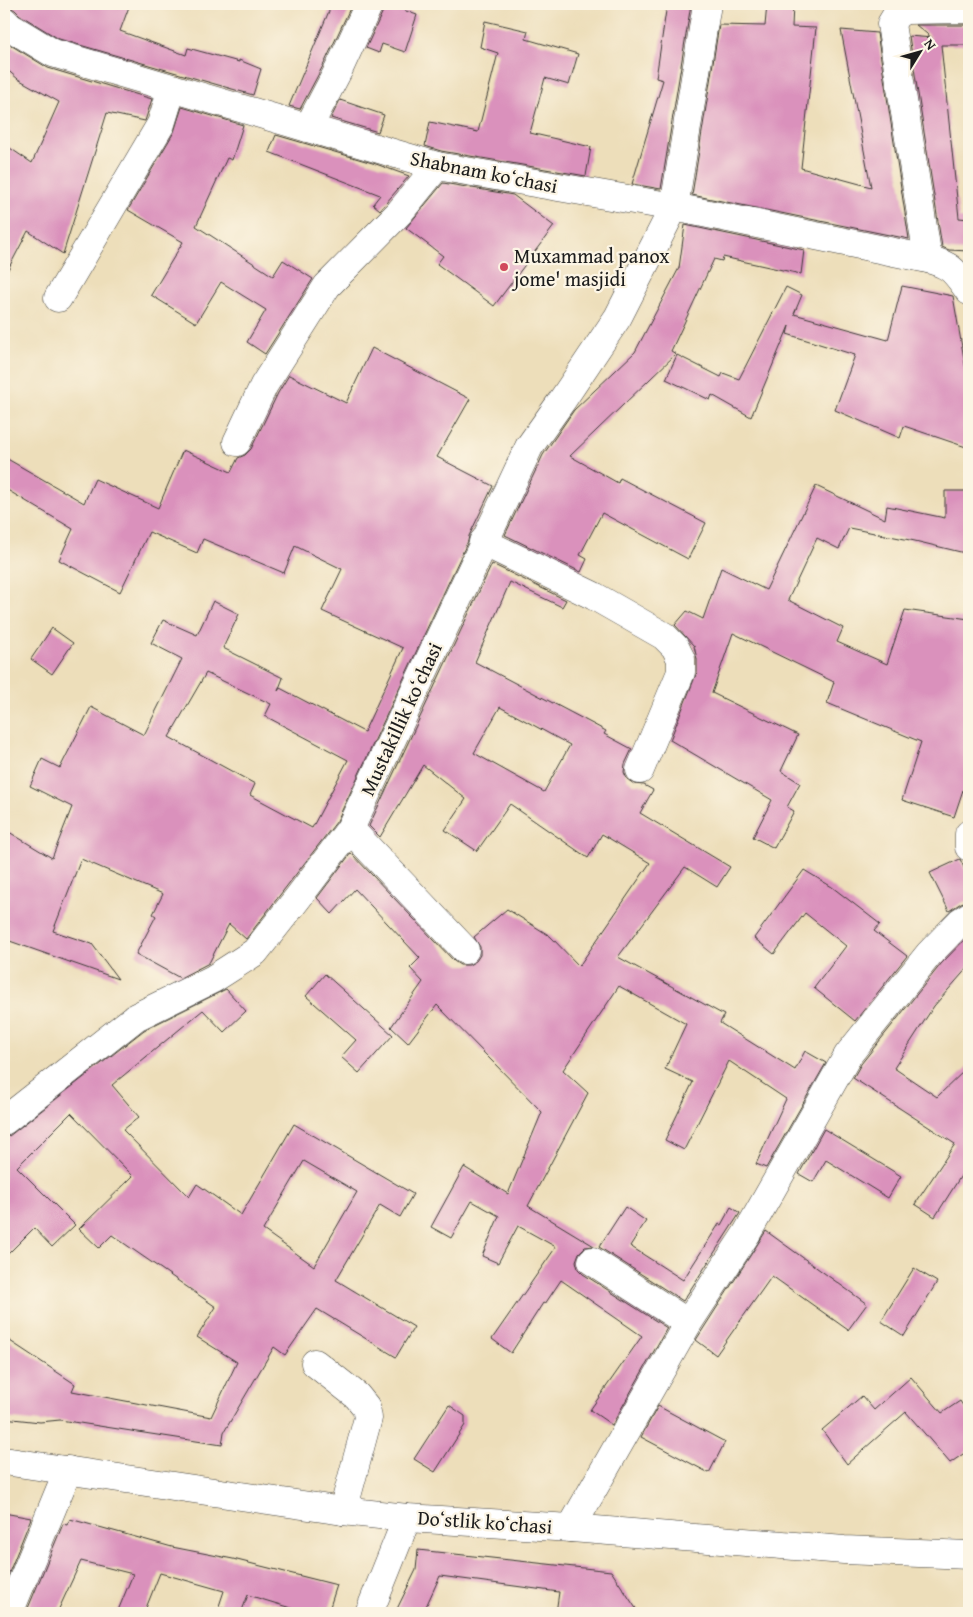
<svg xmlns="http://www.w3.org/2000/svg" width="973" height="1617" viewBox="0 0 973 1617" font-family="'Gentium Book Plus',serif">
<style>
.building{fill:#da91bc;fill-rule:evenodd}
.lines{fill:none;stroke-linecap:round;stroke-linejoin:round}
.minor-casing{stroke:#3b3934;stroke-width:29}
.minor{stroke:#fff;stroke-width:28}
.poi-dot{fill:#d1495b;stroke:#fcf5e5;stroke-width:2}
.labels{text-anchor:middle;stroke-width:4.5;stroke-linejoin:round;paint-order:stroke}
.street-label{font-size:20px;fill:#1c1c1c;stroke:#fcf5e5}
.poi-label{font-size:20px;fill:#1c1c1c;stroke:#fcf5e5;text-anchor:start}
</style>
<rect width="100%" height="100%" fill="#fcf5e5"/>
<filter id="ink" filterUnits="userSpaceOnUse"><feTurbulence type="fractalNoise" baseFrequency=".02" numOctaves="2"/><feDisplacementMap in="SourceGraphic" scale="10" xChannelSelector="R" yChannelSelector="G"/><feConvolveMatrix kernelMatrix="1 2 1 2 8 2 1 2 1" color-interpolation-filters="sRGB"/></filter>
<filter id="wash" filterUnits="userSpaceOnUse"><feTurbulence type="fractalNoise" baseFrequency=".0096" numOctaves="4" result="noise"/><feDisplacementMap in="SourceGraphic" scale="20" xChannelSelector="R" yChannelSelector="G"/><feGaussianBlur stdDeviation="1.12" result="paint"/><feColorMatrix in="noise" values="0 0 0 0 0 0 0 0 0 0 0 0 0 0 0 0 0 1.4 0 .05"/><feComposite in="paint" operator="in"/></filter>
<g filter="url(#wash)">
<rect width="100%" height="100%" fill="#eddeba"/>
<g id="blocks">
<g class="building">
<path d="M4 4H130L120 31 186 55 188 48 239 62V60L261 69 253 95 59 39 20 15 15 10 8 6H4Z"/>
<path d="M332 4H352L325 62 300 109 289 106Z"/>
<path d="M384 4H405L403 10 417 15 405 52 382 44 379 53 366 48 383 11Z"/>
<path d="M667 4H691L661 189 632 184 663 80 656 78Z"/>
<path d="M767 4H793L792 27 816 28 801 168 871 187 841 30 877 33 909 239 692 195 719 25 765 26Z"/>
<path d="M485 21 528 31 526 39 578 54 569 85 545 78 530 133 591 147 586 176 441 151 425 146 430 122 478 132 498 53 480 47Z"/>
<path d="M916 25H969V45H941L959 218 969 219V251L949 250 942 247 909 36 932 38Z"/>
<path d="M4 41 48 68 152 99 145 121 107 113 63 254 28 231 4 277V144L32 163 59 102 18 79 4 67Z"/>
<path d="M340 100 384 115 378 132 331 118Z"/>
<path d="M182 107 243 125 232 160 227 158 196 226 273 276 283 260 313 279 265 354 247 342 266 310 221 282 196 323 151 295 183 242 128 210 174 132Z"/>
<path d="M276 135 376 164 409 176 380 210 373 204 380 195 269 152Z"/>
<path d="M443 183 513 195 554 226 494 306 437 264 443 256 406 228Z"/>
<path d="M685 225 804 250 801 274 723 257 722 261 714 259 671 351 676 354 570 456 618 483 620 478 706 523 688 559 602 513 580 555 587 559 581 572 505 535 543 455 574 410 635 352 679 268Z"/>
<path d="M902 286 953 296 966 370 969 369V448L904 426 900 438 835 410 855 355 787 334 789 326 751 417 712 395 710 400 666 379 677 355 721 377 723 373 739 379 786 287 802 295 794 314 888 340Z"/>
<path d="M372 348 470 399 437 457 493 486 469 536 468 541 337 821 246 939 229 924 209 963 180 978 136 954 156 916 153 914 163 894 81 859 53 931 92 944 118 979 4 939V829L52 858 72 807 30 786 42 759 60 768 91 707 144 735 182 659 151 643 163 620 197 635 213 601 239 614 223 648 283 678 278 691 280 688 364 732 403 648 322 611 342 569 295 546 284 573 203 539 197 553 149 532 120 592 59 560 73 529 4 488V457L84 503 95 479 158 508 183 450 231 472 238 458 245 455 251 449 278 393 289 375 346 403ZM206 673 271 704 265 716 348 760 312 828 250 795 255 784 169 737Z"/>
<path d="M816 486 885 519 887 506 945 518V491H969V554L915 541 849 528 839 549 817 538 788 600 843 628 837 642 887 664 905 610 969 619V772L954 817 902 800 921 742 827 703 834 682 733 633 712 693 798 735 781 771 800 783 787 807 794 811 774 848 753 837 772 800 670 740 697 672V659L694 646 675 625 687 611 703 619 721 568 766 590Z"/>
<path d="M492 564 566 600 562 607 510 582 475 662 606 731 604 734 632 749 625 764 624 772 627 779 634 784 644 785 653 790 640 813 730 867 717 887 685 867 618 957 724 1015 720 1023 795 1070 805 1051 826 1063 766 1168 756 1164 786 1099 729 1061 684 1150 665 1140 693 1082 665 1069 686 1024 619 986 563 1070 588 1093 528 1206 594 1246 585 1247 579 1253 576 1261 578 1269 583 1274 667 1328 612 1425 590 1410 642 1336 561 1280 545 1304 543 1303 511 1353 492 1339 556 1247 518 1226 498 1263 482 1256 499 1216 472 1201 451 1238 431 1227 464 1167 508 1194 542 1112 437 1005 408 1043 391 1027 423 982 410 968 420 958 355 889 332 914 317 898 351 853 454 961 460 965H469L476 961 480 955V947L474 937 507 909 550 936 579 966 650 863 602 834 588 858 510 804 477 851 445 830 466 799 423 765 380 837 369 826ZM500 707 570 745 544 792 474 753Z"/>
<path d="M52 628 73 643 52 674 31 659Z"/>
<path d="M960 859 969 878V900L961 903 949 911 930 873Z"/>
<path d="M804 870 832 887 880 924 874 931 907 956 855 1021 814 988 846 946 805 913 774 954 754 938Z"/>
<path d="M969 935V966L934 1006 894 1068 937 1097 969 1066V1163L935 1217 915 1204 955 1144 853 1078 861 1064 941 964Z"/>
<path d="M325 974 393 1035 359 1073 341 1057 356 1040 306 996Z"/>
<path d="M226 989 246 1011 224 1032 203 1010 112 1085 139 1117 123 1130 189 1197 197 1184 241 1215 294 1124 413 1194 400 1217 380 1205 336 1280 414 1327 396 1357 317 1309 285 1355 274 1347 224 1432 222 1445 60 1420 40 1422 4 1418V1337L75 1384 72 1391 211 1417 237 1362 197 1337 216 1307 112 1235 99 1248 79 1229 133 1176 71 1113 17 1167 75 1225 52 1247 34 1228 4 1258V1140L144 1030ZM304 1161 357 1192 314 1266 263 1230Z"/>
<path d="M824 1129 901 1176 888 1198 826 1160 813 1182 799 1174Z"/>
<path d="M625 1207 646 1221 630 1246 683 1280 719 1224 721 1225 731 1207 740 1213 683 1301 599 1247Z"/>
<path d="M766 1231 867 1304 848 1330 772 1276 716 1355 696 1340Z"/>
<path d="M914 1268 937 1282 904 1336 881 1321Z"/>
<path d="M911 1377 942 1413 960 1401 969 1415V1450L950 1463 906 1412 847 1464 822 1430 862 1396 874 1410Z"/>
<path d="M449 1405 465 1416V1425L435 1472 414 1459Z"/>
<path d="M658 1406 725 1442 709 1473 641 1437Z"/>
<path d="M4 1513 31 1518 4 1585Z"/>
<path d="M70 1519 172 1547 233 1559 337 1585 328 1613H307L248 1595 241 1613 219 1606 224 1591 160 1573 144 1613H117L133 1574 81 1561 57 1613H26L63 1524 67 1525Z"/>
<path d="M418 1550 611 1571 639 1613H556L559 1592 440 1576 423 1613H395L416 1570Z"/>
</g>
</g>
</g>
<g filter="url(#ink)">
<use href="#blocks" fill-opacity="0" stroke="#3b3934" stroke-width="1"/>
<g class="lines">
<defs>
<g id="minor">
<path d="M4 21 10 27 53 53 437 166 674 207 928 259C953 266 954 271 969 291"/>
<path d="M308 128 339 69 369 4"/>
<path d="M928 259 891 24 897 14 906 10 969 9"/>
<path d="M58 298 161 124 172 88"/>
<path d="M237 442 264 385 327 286 399 213 437 166"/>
<path d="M483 542 594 596 664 636 675 647 681 659V672L640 770"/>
<path d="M350 829 465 950"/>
<path d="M969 834V847"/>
<path d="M4 1121 136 1017 213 979 255 952 297 899 350 829 529 447 561 402 618 317 674 207 707 4"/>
<path d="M592 1261 688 1323"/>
<path d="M315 1363 357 1396 366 1407 368 1418 343 1511"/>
<path d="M4 1461 343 1511 407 1518 571 1528 844 1550 969 1555"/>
<path d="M571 1528 688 1323 747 1233 848 1055 929 954 961 921 969 916"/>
<path d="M9 1613 68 1470"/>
<path d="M369 1613 407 1518"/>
</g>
</defs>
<use href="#minor" class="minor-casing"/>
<use href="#minor" class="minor"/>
</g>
</g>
<circle class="poi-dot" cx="504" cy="267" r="5"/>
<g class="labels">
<g class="street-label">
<text transform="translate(484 172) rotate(11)" y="7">Shabnam koʻchasi</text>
<text transform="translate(401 719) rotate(-65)" y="7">Mustakillik koʻchasi</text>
<text transform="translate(485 1522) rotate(4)" y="7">Doʻstlik koʻchasi</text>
</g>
<g class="poi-label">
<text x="514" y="263">Muxammad panox<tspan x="514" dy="23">jome' masjidi</tspan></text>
</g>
</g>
<rect width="973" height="1617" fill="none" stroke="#fcf5e5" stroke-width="20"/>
<g transform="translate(920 52) rotate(53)" stroke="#fcf5e5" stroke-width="4" paint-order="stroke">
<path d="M0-4L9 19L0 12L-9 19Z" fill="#1c1c1c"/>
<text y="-8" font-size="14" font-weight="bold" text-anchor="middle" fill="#1c1c1c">N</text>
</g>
</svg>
